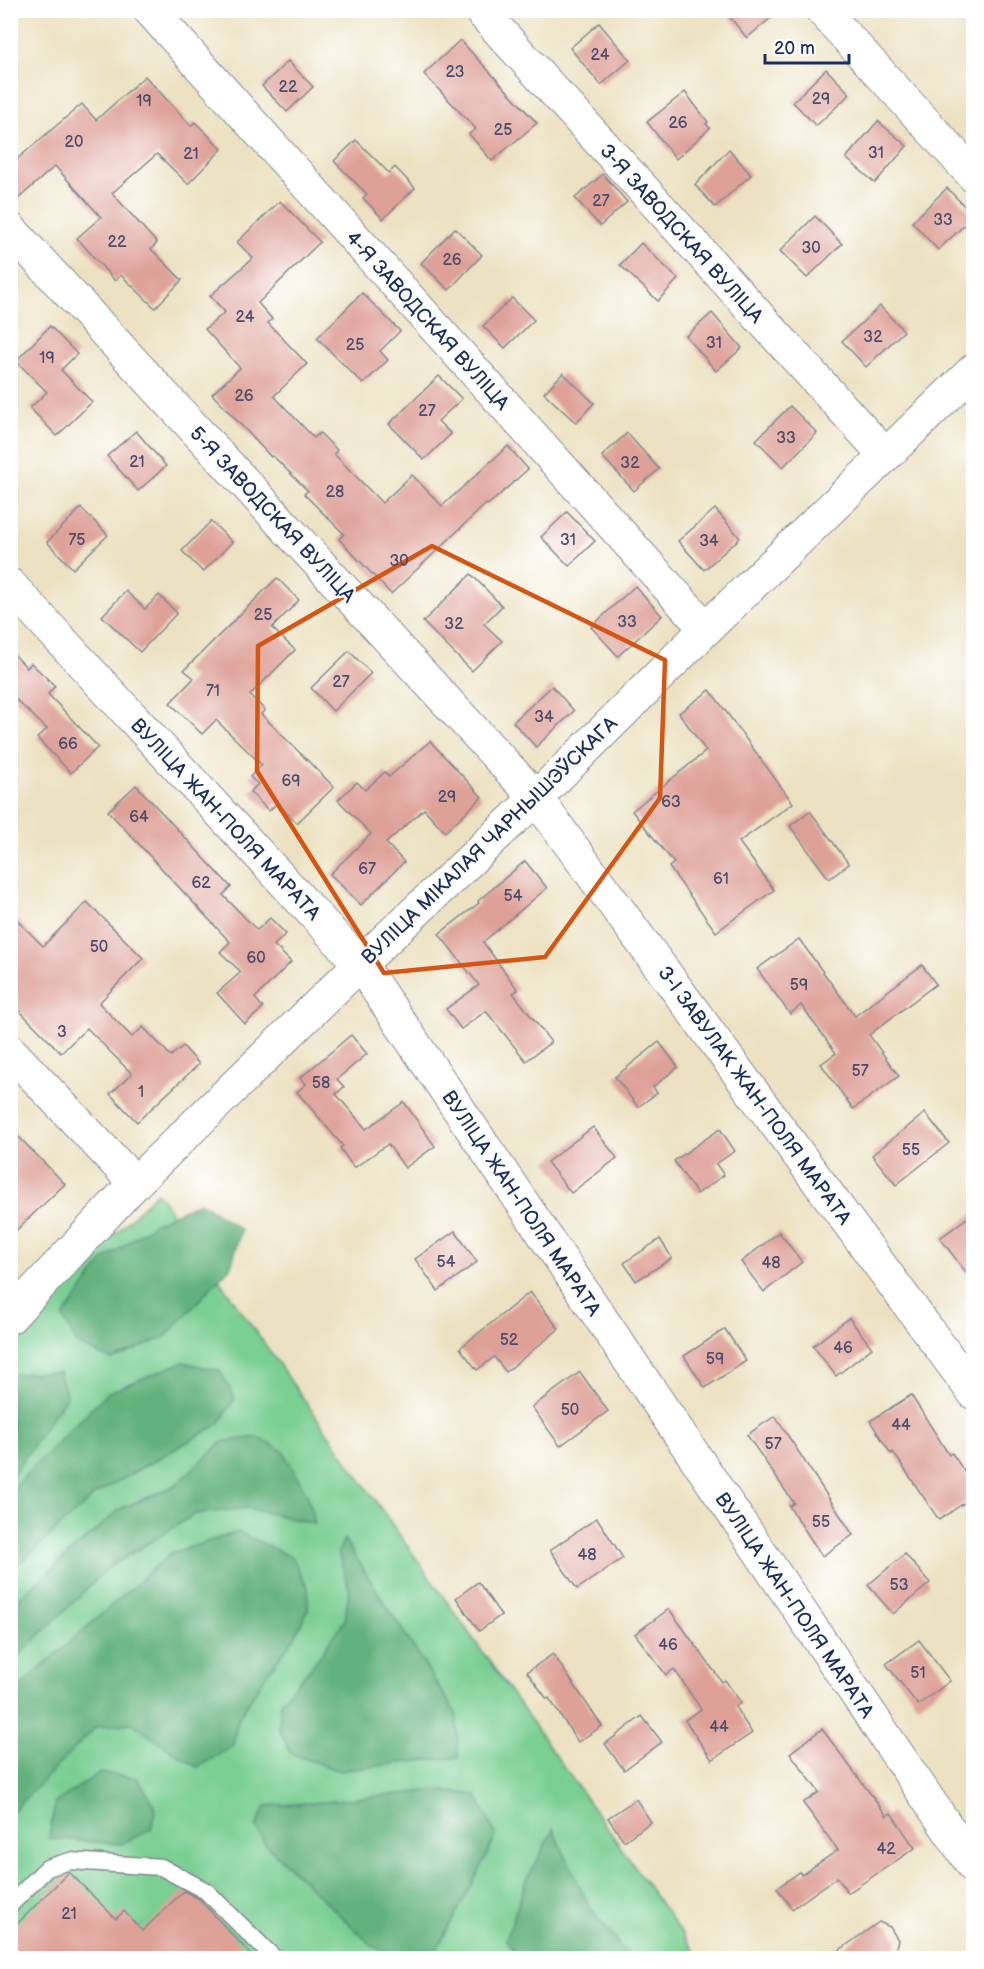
<svg xmlns="http://www.w3.org/2000/svg" width="984" height="1969" viewBox="0 0 984 1969" font-family="'Balsamiq Sans',sans-serif">
<style>
.green{fill:#7acf93;stroke:#4a7f78;stroke-width:1.5}
.forest{fill:#63b27d;stroke:#3f706e;stroke-width:1.5}
.building{fill:#dea198}
.lines{fill:none;stroke-linecap:round;stroke-linejoin:round}
.service-casing{stroke:#848890;stroke-width:19}
.minor-casing{stroke:#848890;stroke-width:35}
.tertiary-casing{stroke:#848890;stroke-width:35}
.service{stroke:#fff;stroke-width:16}
.minor{stroke:#fff;stroke-width:33}
.tertiary{stroke:#fff;stroke-width:33}
.marked{fill:none;stroke:#d45514;stroke-width:4.5;stroke-linejoin:round}
.labels{text-anchor:middle;stroke-width:5;stroke-linejoin:round;paint-order:stroke}
.number-label{font-size:16px;fill:#4c4c6c}
.street-label{font-size:20px;fill:#1b2f5e;stroke:#fff}
</style>
<rect width="100%" height="100%" fill="#fff"/>
<filter id="ink" filterUnits="userSpaceOnUse"><feTurbulence type="fractalNoise" baseFrequency=".0167" numOctaves="2"/><feDisplacementMap in="SourceGraphic" scale="12" xChannelSelector="R" yChannelSelector="G"/><feConvolveMatrix kernelMatrix="1 2 1 2 8 2 1 2 1" color-interpolation-filters="sRGB"/></filter>
<filter id="wash" filterUnits="userSpaceOnUse"><feTurbulence type="fractalNoise" baseFrequency=".008" numOctaves="4" result="noise"/><feDisplacementMap in="SourceGraphic" scale="24" xChannelSelector="R" yChannelSelector="G"/><feGaussianBlur stdDeviation="1.35" result="paint"/><feColorMatrix in="noise" values="0 0 0 0 0 0 0 0 0 0 0 0 0 0 0 0 0 1.4 0 .05"/><feComposite in="paint" operator="in"/></filter>
<g filter="url(#wash)">
<rect width="100%" height="100%" fill="#ece2c2"/>
<path class="green" d="M157 1192 699 1958H11V1340Z"/>
<g class="forest">
<path d="M200 1202 241 1230 231 1266 165 1337 112 1360 77 1344 63 1317 103 1261 155 1223Z"/>
<path d="M183 1362 220 1371 235 1398 219 1424 96 1494 11 1571V1490L107 1393Z"/>
<path d="M59 1372 67 1396 11 1477V1374Z"/>
<path d="M258 1437 283 1451 307 1494 315 1524 247 1508 195 1514 108 1568 11 1663V1605L120 1509 174 1486 222 1442Z"/>
<path d="M238 1532 292 1557 308 1588V1610L294 1638 267 1674 239 1717 232 1747 197 1767 164 1746 132 1723 96 1727 11 1813V1699L27 1680 171 1553Z"/>
<path d="M344 1539 457 1715 458 1758 408 1762 339 1771 290 1753 279 1728 281 1701 313 1665 345 1620 349 1588 338 1552Z"/>
<path d="M99 1773 137 1778 156 1807 151 1829 121 1844 49 1838 55 1803Z"/>
<path d="M435 1790 477 1795 496 1836 473 1883 432 1958H396L371 1945 264 1843 256 1826 266 1806 324 1802Z"/>
<path d="M553 1829 589 1906 629 1958H518L506 1940 525 1884Z"/>
</g>
<g id="blocks">
<g class="building">
<path d="M724 10H780L747 38Z"/>
<path d="M599 23 630 60 601 85 570 48Z"/>
<path d="M460 40 537 123 492 161 469 134 476 129 424 74Z"/>
<path d="M288 61 313 87 287 112 262 86Z"/>
<path d="M826 69 850 94 816 126 793 102Z"/>
<path d="M145 76 191 126 195 122 222 149 188 184 157 154 112 193 157 243 151 249 182 280 155 308 121 275 115 281 77 238 101 217 55 166 10 206V165L82 104 96 120Z"/>
<path d="M685 92 708 122 706 124 710 128 676 159 647 122Z"/>
<path d="M878 121 907 146 875 183 846 158Z"/>
<path d="M356 140 389 173 395 167 415 188 383 219 363 198 367 194 334 161Z"/>
<path d="M729 149 751 175 715 207 695 185Z"/>
<path d="M603 174 627 202 600 226 575 198Z"/>
<path d="M947 188 974 216 938 250 912 222Z"/>
<path d="M280 201 320 242 258 303 272 319 268 323 307 364 274 396 314 438 320 433 337 450 334 454 382 503 412 475 442 506 508 446 528 469 495 499 487 505 486 504 391 594 339 539 344 534 304 494 308 491 273 456 271 457 212 394 240 368 205 329 225 312 210 296 253 258 237 242Z"/>
<path d="M815 216 842 244 807 278 780 251Z"/>
<path d="M455 228 482 255 449 290 421 263Z"/>
<path d="M641 243 678 279 658 301 620 265Z"/>
<path d="M362 293 400 331 380 351 388 360 363 384 317 338Z"/>
<path d="M512 298 534 320 505 348 483 326Z"/>
<path d="M880 306 904 331 866 367 842 341Z"/>
<path d="M712 313 742 348 716 371 686 336Z"/>
<path d="M50 326 77 354 61 370 92 402 57 436 30 408 47 392 16 361Z"/>
<path d="M563 373 594 403 576 423 544 393Z"/>
<path d="M439 376 462 399 438 421 451 434 424 460 389 424Z"/>
<path d="M790 406 817 433 783 467 756 440Z"/>
<path d="M136 431 166 466 138 491 107 456Z"/>
<path d="M627 433 659 469 634 491 602 456Z"/>
<path d="M81 508 108 535 73 569 47 542Z"/>
<path d="M715 509 740 538 704 570 678 541Z"/>
<path d="M567 512 595 541 569 566 541 537Z"/>
<path d="M211 521 232 542 203 572 182 551Z"/>
<path d="M471 574 502 606 484 624 502 641 472 671 423 622Z"/>
<path d="M277 578 299 600 272 628 295 650 250 695 265 710 261 714 334 787 297 823 277 803 269 811 250 792 258 784 250 777 262 765 216 720 202 734 170 703 194 678 184 670Z"/>
<path d="M635 586 662 616 618 656 591 627Z"/>
<path d="M126 591 145 609 159 595 177 613 140 652 102 616Z"/>
<path d="M10 650 27 668 31 663 55 686 48 694 98 747 71 773 37 738 47 729 10 694Z"/>
<path d="M349 651 371 673 333 711 311 688Z"/>
<path d="M552 686 574 711 536 747 513 722Z"/>
<path d="M710 690 793 803 739 842 774 890 716 932 669 867 674 863 632 811 706 751 679 713Z"/>
<path d="M430 741 482 797 445 832 424 809 386 843 404 862 361 905 330 874 371 834 338 800 357 782 365 790 385 772 389 777Z"/>
<path d="M136 785 231 887 223 895 257 930 270 918 286 934 274 945 291 962 255 998 263 1008 245 1024 217 993 241 972 220 952 230 942 108 811Z"/>
<path d="M810 811 849 864 829 879 790 826Z"/>
<path d="M525 861 547 888 483 942 518 990 513 993 551 1042 526 1061 486 1011 461 1029 446 1009 479 985 439 934 479 903 478 901Z"/>
<path d="M87 902 143 958 99 1003 132 1037 143 1027 171 1056 183 1046 199 1064 137 1122 110 1094 132 1074 87 1028 61 1053 10 1001V913L43 946Z"/>
<path d="M799 939 855 1016 922 965 936 984 869 1035 899 1076 853 1109 821 1064 836 1053 801 1005 790 1014 757 969Z"/>
<path d="M351 1035 367 1054 337 1079 344 1087 336 1094 366 1129 404 1102 435 1146 405 1168 388 1144 354 1168 340 1148 343 1146 297 1092 306 1084 300 1078Z"/>
<path d="M659 1042 678 1067 653 1087 657 1093 638 1107 615 1077Z"/>
<path d="M925 1113 949 1143 896 1185 872 1155Z"/>
<path d="M593 1127 617 1158 571 1193 547 1162Z"/>
<path d="M10 1128 65 1184 10 1236Z"/>
<path d="M720 1129 735 1151 716 1164 724 1175 697 1194 674 1161Z"/>
<path d="M974 1213V1283L940 1238Z"/>
<path d="M455 1231 477 1262 438 1291 415 1259Z"/>
<path d="M779 1232 802 1262 764 1292 741 1262Z"/>
<path d="M660 1239 672 1258 636 1281 624 1263Z"/>
<path d="M530 1292 559 1329 506 1372 494 1357 477 1370 460 1348Z"/>
<path d="M849 1318 872 1348 836 1376 813 1346Z"/>
<path d="M725 1329 746 1361 705 1388 684 1356Z"/>
<path d="M580 1372 608 1411 560 1446 532 1407Z"/>
<path d="M911 1395 949 1455 952 1453 974 1486V1496L939 1520 893 1452 891 1454 870 1421Z"/>
<path d="M775 1416 853 1535 822 1556 789 1506 794 1503 747 1435Z"/>
<path d="M597 1518 623 1558 577 1589 550 1550Z"/>
<path d="M905 1554 930 1583 893 1614 868 1585Z"/>
<path d="M478 1582 501 1615 479 1631 456 1598Z"/>
<path d="M669 1609 722 1682 725 1680 741 1703 735 1707 752 1733 712 1760 685 1720 701 1709 674 1669 666 1675 635 1634Z"/>
<path d="M919 1640 950 1681 918 1705 886 1664Z"/>
<path d="M553 1654 602 1726 578 1742 549 1698 547 1699 527 1672Z"/>
<path d="M642 1716 662 1742 624 1770 605 1744Z"/>
<path d="M822 1729 887 1816 891 1813 915 1848 848 1893 837 1877 792 1909 777 1888 800 1872 801 1875 838 1850 803 1803 819 1792 790 1753Z"/>
<path d="M636 1799 651 1822 624 1841 608 1818Z"/>
<path d="M69 1872 116 1919 124 1911 142 1931 184 1891 199 1899 255 1959H10V1931Z"/>
<path d="M879 1922 890 1927 898 1940 893 1959H827Z"/>
</g>
</g>
</g>
<g filter="url(#ink)">
<use href="#blocks" fill-opacity="0" stroke="#848890" stroke-width="1.5"/>
<g class="lines">
<defs>
<path id="service" d="M10 1905 47 1868 70 1861 161 1867 206 1891 274 1958"/>
<g id="minor">
<path d="M150 10 706 629"/>
<path d="M480 10 885 455"/>
<path d="M822 10 974 176"/>
<path d="M10 229 536 798 974 1393"/>
<path d="M360 964 536 798 706 629 974 370"/>
<path d="M10 1051 135 1183"/>
</g>
<g id="tertiary">
<path d="M10 585 360 964 974 1867"/>
<path d="M10 1317 135 1183 360 964"/>
</g>
</defs>
<use href="#service" class="service-casing"/>
<use href="#minor" class="minor-casing"/>
<use href="#tertiary" class="tertiary-casing"/>
<use href="#service" class="service"/>
<use href="#minor" class="minor"/>
<use href="#tertiary" class="tertiary"/>
</g>
</g>
<path class="marked" d="M432 546 665 660 660 798 545 957 384 973 257 771 258 646Z"/>
<g class="labels">
<g class="number-label">
<text x="600" y="60">24</text>
<text x="455" y="77">23</text>
<text x="288" y="92">22</text>
<text x="821" y="104">29</text>
<text x="144" y="106">19</text>
<text x="678" y="128">26</text>
<text x="503" y="135">25</text>
<text x="74" y="147">20</text>
<text x="876" y="158">31</text>
<text x="191" y="159">21</text>
<text x="601" y="206">27</text>
<text x="943" y="225">33</text>
<text x="117" y="247">22</text>
<text x="811" y="253">30</text>
<text x="452" y="265">26</text>
<text x="245" y="322">24</text>
<text x="873" y="342">32</text>
<text x="714" y="348">31</text>
<text x="355" y="350">25</text>
<text x="47" y="363">19</text>
<text x="244" y="401">26</text>
<text x="427" y="416">27</text>
<text x="786" y="443">33</text>
<text x="137" y="467">21</text>
<text x="630" y="468">32</text>
<text x="335" y="497">28</text>
<text x="77" y="545">75</text>
<text x="568" y="545">31</text>
<text x="709" y="546">34</text>
<text x="399" y="566">30</text>
<text x="263" y="620">25</text>
<text x="627" y="627">33</text>
<text x="454" y="629">32</text>
<text x="341" y="687">27</text>
<text x="213" y="696">71</text>
<text x="544" y="722">34</text>
<text x="68" y="749">66</text>
<text x="291" y="786">69</text>
<text x="447" y="802">29</text>
<text x="671" y="807">63</text>
<text x="139" y="822">64</text>
<text x="367" y="874">67</text>
<text x="721" y="884">61</text>
<text x="201" y="888">62</text>
<text x="513" y="901">54</text>
<text x="99" y="952">50</text>
<text x="256" y="963">60</text>
<text x="799" y="990">59</text>
<text x="62" y="1037">3</text>
<text x="860" y="1076">57</text>
<text x="321" y="1088">58</text>
<text x="141" y="1097">1</text>
<text x="911" y="1155">55</text>
<text x="446" y="1267">54</text>
<text x="771" y="1268">48</text>
<text x="509" y="1345">52</text>
<text x="843" y="1353">46</text>
<text x="715" y="1364">59</text>
<text x="570" y="1415">50</text>
<text x="901" y="1430">44</text>
<text x="773" y="1449">57</text>
<text x="821" y="1527">55</text>
<text x="587" y="1560">48</text>
<text x="899" y="1590">53</text>
<text x="668" y="1650">46</text>
<text x="918" y="1678">51</text>
<text x="719" y="1732">44</text>
<text x="886" y="1854">42</text>
<text x="69" y="1919">21</text>
</g>
<g class="street-label">
<text transform="translate(682 233) rotate(48)" y="7">3-Я ЗАВОДСКАЯ ВУЛІЦА</text>
<text transform="translate(428 320) rotate(48)" y="7">4-Я ЗАВОДСКАЯ ВУЛІЦА</text>
<text transform="translate(273 514) rotate(47)" y="7">5-Я ЗАВОДСКАЯ ВУЛІЦА</text>
<text transform="translate(226 819) rotate(47)" y="7">ВУЛІЦА ЖАН-ПОЛЯ МАРАТА</text>
<text transform="translate(489 840) rotate(-44)" y="7">ВУЛІЦА МІКАЛАЯ ЧАРНЫШЭЎСКАГА</text>
<text transform="translate(755 1095) rotate(54)" y="7">3-І ЗАВУЛАК ЖАН-ПОЛЯ МАРАТА</text>
<text transform="translate(522 1203) rotate(56)" y="7">ВУЛІЦА ЖАН-ПОЛЯ МАРАТА</text>
<text transform="translate(795 1605) rotate(56)" y="7">ВУЛІЦА ЖАН-ПОЛЯ МАРАТА</text>
</g>
</g>
<rect width="984" height="1969" fill="none" stroke="#fff" stroke-width="36"/>
<path d="M765 54v9h84v-9" fill="none" stroke="#1b2f5e" stroke-width="3"/>
<text x="774" y="54" font-size="18" fill="#1b2f5e" stroke="#ffffff" stroke-width="4.5" paint-order="stroke">20 m</text>
</svg>
